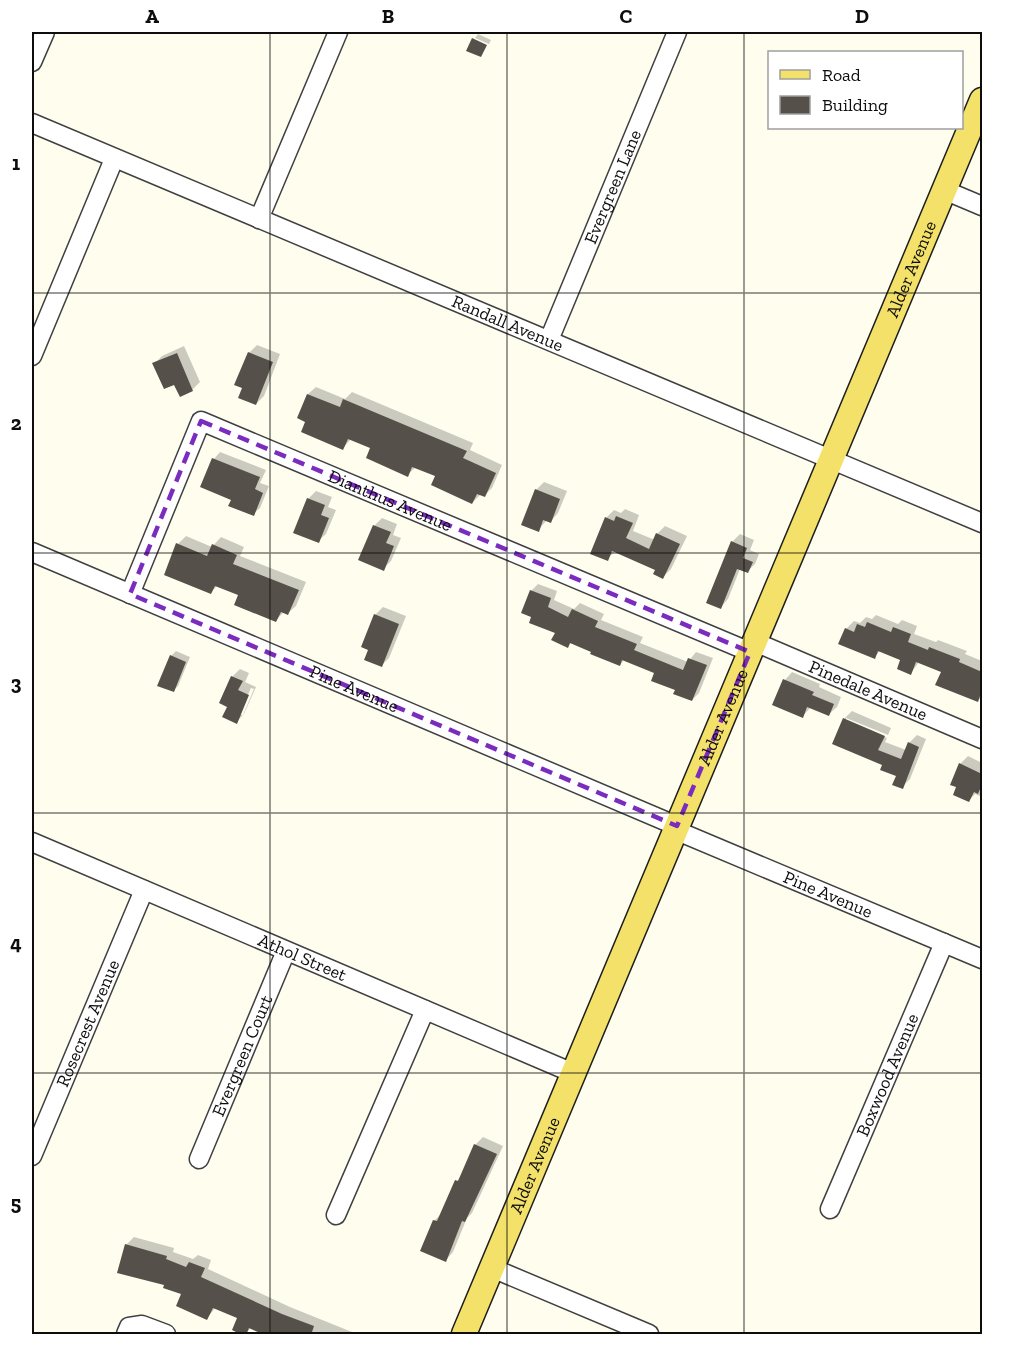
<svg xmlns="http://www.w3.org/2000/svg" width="1014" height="1366" viewBox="0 0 1014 1366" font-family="'Zilla Slab',serif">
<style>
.shadow{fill:#0003;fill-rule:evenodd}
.building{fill:#56504a}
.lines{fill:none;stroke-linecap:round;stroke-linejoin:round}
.minor-casing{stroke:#404040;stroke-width:21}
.major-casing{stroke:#1e1e1e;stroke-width:27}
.minor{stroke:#fff;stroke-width:18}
.major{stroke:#f4e169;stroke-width:24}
.marked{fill:none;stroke:#7b2cbf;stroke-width:4.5;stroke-dasharray:12 8;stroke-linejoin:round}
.grid{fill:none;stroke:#0d0d0d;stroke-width:1.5;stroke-opacity:0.55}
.labels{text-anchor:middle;stroke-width:6;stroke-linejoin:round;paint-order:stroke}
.street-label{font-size:18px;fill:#0d0d0d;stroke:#fff}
.neatline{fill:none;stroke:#0d0d0d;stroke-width:2}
.grid-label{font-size:20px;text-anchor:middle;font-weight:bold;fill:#0d0d0d}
</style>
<rect width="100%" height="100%" fill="#fefdee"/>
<g class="shadow">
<path d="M478 34 491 40 489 44 475 38Z"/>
<path d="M257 345 280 354 264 396 256 404 244 387 249 353Z"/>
<path d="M184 346 200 382 192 390 180 395 175 383 154 364 162 356Z"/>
<path d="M316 387 345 399 352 392 473 443 470 450 502 465 492 488 484 496 481 494 472 503 437 476 416 467 407 475 372 447 351 439 343 448 307 421 308 394Z"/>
<path d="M220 452 266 470 260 483 269 486 260 508 253 514 233 499 202 486 214 459Z"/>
<path d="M544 482 567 491 558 513 551 521 547 520 538 530 536 490Z"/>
<path d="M316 491 332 497 328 507 336 510 326 534 318 541 308 499Z"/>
<path d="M625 509 639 515 633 531 655 540 657 534 665 526 687 536 671 569 663 577 657 569 616 551 607 559 606 518 614 510 621 513Z"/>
<path d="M382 518 397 524 393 535 401 538 391 561 383 569 374 526Z"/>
<path d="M740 534 754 540 750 550 759 554 755 564 747 572 740 569 728 599 721 607 732 542Z"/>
<path d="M186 536 212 547 221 537 244 547 240 556 306 582 296 606 288 613 284 612 276 620 240 594 218 585 211 592 178 544Z"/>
<path d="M538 584 557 591 554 600 574 609 580 603 604 614 601 620 643 637 640 643 688 662 696 652 713 658 699 693 692 700 656 672 624 660 620 665 572 642 568 646 557 632 531 591Z"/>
<path d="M383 607 406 616 389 658 382 665 370 650 375 615Z"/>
<path d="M876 615 898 624 902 620 917 626 914 634 936 642 938 640 967 651 965 654 982 661V697L978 700 943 672 919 662 911 673 902 659 881 650 874 657 846 629 854 621 860 623 866 617 872 619Z"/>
<path d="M176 651 190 657 178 686 173 691 171 656Z"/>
<path d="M240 669 249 673 245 682 256 687 244 714 236 722 229 706 232 677ZM251 688 254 689 243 715H239Z"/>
<path d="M792 672 820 684 819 687 841 697 837 707 829 714 811 707 802 717 785 680Z"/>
<path d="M852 711 891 728 888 735 846 718V721L887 738 885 742 906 750 909 743 917 735 926 739 910 779 902 787 894 784 897 775 882 769 884 764 834 744 844 719Z"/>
<path d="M968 756 982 763V797L975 794 969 800 960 764Z"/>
<path d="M483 1137 503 1146 472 1213 467 1218 453 1252 446 1260 434 1221 443 1212 457 1181 463 1175 475 1145Z"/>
<path d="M134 1237 174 1248 173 1252 193 1259 198 1255 211 1260 208 1269 290 1307 357 1334H269L252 1327 245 1334 239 1318 216 1307 207 1318 182 1294 166 1284 126 1245Z"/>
</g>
<g class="building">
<path d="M472 38 487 45 481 57 466 51Z"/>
<path d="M248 352 273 362 256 405 238 398 242 388 234 385Z"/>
<path d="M177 353 193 391 180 397 174 385 164 389 152 363Z"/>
<path d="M307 394 340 407 343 399 467 451 463 458 496 473 485 497 477 494 472 504 431 485 435 476 412 467 408 477 366 458 370 448 348 439 343 450 301 432 305 422 297 418Z"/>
<path d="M212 458 260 477 255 489 263 493 254 516 228 506 231 500 200 487Z"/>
<path d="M535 489 560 499 551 523 543 520 539 532 521 525Z"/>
<path d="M307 498 325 505 321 515 329 518 319 543 293 533Z"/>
<path d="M616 516 633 523 626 538 649 549 656 533 680 544 663 579 653 574 655 570 612 551 608 561 590 554 605 517 614 521Z"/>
<path d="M373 525 391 532 386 543 394 546 384 571 358 560Z"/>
<path d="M731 541 747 548 743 558 753 562 748 573 737 569 721 609 706 603Z"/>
<path d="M176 543 207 556 212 544 237 555 233 564 299 590 288 615 281 612 276 622 234 605 238 595 215 586 211 594 164 575Z"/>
<path d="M530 590 551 598 548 607 568 617 572 609 598 621 595 627 637 644 634 650 683 670 688 658 707 665 692 701 673 694 675 690 651 681 654 673 622 660 620 666 590 654 591 652 570 643 568 648 551 640 555 633 529 623 531 617 521 613Z"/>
<path d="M374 614 399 624 382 667 364 660 368 650 361 647Z"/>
<path d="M867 622 891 632 893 627 911 634 908 642 928 650 929 647 960 659 959 662 982 672V690L978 702 935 685 941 672 916 662 911 675 897 669 900 660 878 651 875 659 838 644 845 628 854 632 857 624 865 627Z"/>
<path d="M170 655 186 662 174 692 157 686Z"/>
<path d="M231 676 243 681 238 690 249 695 237 724 222 717 227 707 219 703Z"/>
<path d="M783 679 814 692 812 695 834 704 829 716 807 707 803 718 772 705Z"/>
<path d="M843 718 885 736 878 750 901 759 908 742 919 747 903 789 892 785 896 776 880 770 882 765 832 744Z"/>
<path d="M959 763 982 774V784L978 794 974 792 969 802 953 795 956 787 950 785Z"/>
<path d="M474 1144 497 1154 465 1222 462 1221 446 1262 420 1251 433 1220 437 1221 455 1180 458 1181Z"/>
<path d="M125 1244 167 1256 166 1259 186 1267 189 1262 205 1268 201 1277 282 1314 314 1326 311 1335H264L249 1328 246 1335H242L232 1330 237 1318 213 1308 207 1320 176 1306 181 1294 163 1288 164 1285 117 1273Z"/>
</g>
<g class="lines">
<defs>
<g id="minor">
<path d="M32 62 45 32"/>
<path id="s1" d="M32 123 982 523"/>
<path d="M944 190 982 206"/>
<path d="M259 219 338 32"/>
<path id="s2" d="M549 340 677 32"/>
<path d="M32 356 114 159"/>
<path id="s3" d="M32 552 677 826"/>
<path id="s4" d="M130 594 201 421 750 652"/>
<path id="s5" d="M755 642 982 739"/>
<path id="s6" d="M675 830 982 959"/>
<path id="s7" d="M32 842 573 1073"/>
<path id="s8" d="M32 1156 144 890"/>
<path id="s9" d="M199 1159 286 951"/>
<path id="s10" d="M830 1209 944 943"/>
<path d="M336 1215 425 1010"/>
<path d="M492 1268 649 1334"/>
<path d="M126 1334 129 1327 142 1325 166 1334"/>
</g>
<g id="major">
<path id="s11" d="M464 1334 982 100"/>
</g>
</defs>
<use href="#minor" class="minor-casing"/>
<use href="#major" class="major-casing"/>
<use href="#minor" class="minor"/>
<use href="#major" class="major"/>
</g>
<path class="marked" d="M201 421 750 652 677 826 130 594Z"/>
<path class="grid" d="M270 32V1334M507 32V1334M744 32V1334M32 293H982M32 553H982M32 813H982M32 1073H982"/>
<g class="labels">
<g class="street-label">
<text dy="6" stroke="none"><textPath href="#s2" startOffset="166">Evergreen Lane</textPath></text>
<text dy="6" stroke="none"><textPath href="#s11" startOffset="1155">Alder Avenue</textPath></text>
<text dy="6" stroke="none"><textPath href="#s1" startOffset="516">Randall Avenue</textPath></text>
<text dy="6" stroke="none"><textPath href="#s4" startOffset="392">Dianthus Avenue</textPath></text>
<text dy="6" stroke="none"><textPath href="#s3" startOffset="350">Pine Avenue</textPath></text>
<text dy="6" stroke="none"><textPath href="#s5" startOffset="123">Pinedale Avenue</textPath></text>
<text dy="6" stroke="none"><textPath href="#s11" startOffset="669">Alder Avenue</textPath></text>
<text dy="6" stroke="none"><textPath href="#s6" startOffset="166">Pine Avenue</textPath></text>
<text dy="6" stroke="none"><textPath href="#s7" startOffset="294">Athol Street</textPath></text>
<text dy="6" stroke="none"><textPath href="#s8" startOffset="144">Rosecrest Avenue</textPath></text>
<text dy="6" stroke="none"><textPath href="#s9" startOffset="112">Evergreen Court</textPath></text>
<text dy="6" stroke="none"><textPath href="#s10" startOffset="146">Boxwood Avenue</textPath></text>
<text dy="6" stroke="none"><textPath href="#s11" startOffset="183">Alder Avenue</textPath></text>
</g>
</g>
<rect width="1014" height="1366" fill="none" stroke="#ffffff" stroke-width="66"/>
<rect x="768" y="51" width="195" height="78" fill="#ffffff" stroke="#9e9e9e" stroke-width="1.5"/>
<rect x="780" y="70" width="30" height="9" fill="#f4e169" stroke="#9e9e9e" stroke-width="1.5"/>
<text x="822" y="81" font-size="18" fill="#0d0d0d">Road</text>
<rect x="780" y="96" width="30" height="18" fill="#56504a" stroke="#9e9e9e" stroke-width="1.5"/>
<text x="822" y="111" font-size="18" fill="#0d0d0d">Building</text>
<rect x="33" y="33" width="948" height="1300" class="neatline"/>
<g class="grid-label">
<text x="152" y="23">A</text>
<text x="388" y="23">B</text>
<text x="626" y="23">C</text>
<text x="862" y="23">D</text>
<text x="16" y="170">1</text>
<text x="16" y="430">2</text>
<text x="16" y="690">3</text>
<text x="16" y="950">4</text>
<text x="16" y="1210">5</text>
</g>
</svg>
